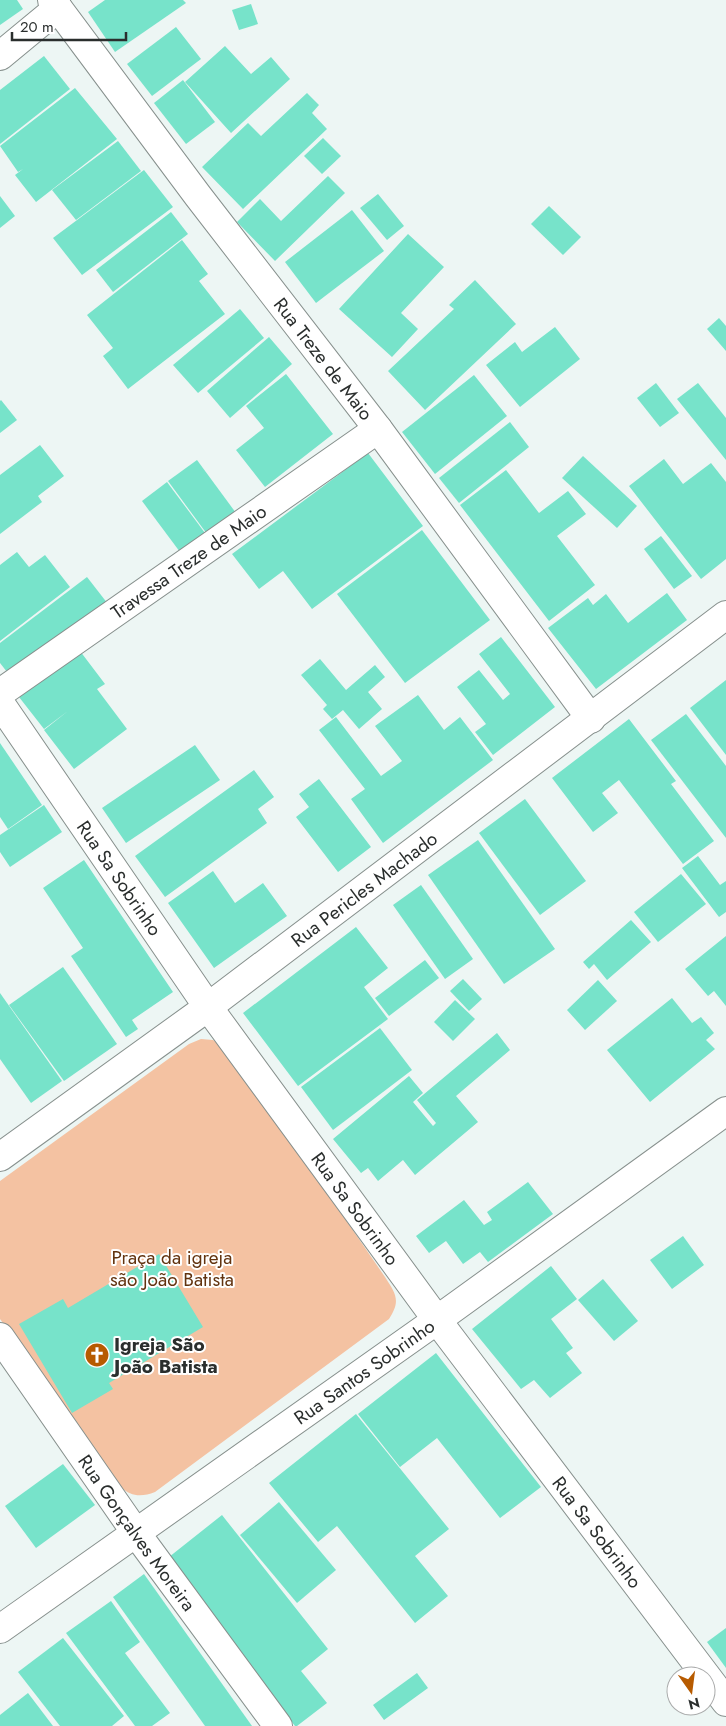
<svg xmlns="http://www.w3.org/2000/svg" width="726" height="1726" viewBox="0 0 726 1726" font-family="Jost,sans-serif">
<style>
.green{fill:#f4c2a2}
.building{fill:#77e3ca}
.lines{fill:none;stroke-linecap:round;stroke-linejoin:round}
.minor-casing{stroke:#87908d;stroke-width:30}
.minor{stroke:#fff;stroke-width:28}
.labels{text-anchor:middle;stroke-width:4;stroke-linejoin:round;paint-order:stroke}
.street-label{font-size:19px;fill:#2a2e2d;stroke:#fff}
.park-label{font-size:19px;fill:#62330f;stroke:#fff}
.poi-label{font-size:19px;font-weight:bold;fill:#2a2e2d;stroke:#fff;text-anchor:start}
</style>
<rect width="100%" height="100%" fill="#edf6f4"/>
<path class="green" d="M201 1039 213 1040 230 1051 385 1277C396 1294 401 1301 389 1319L155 1492C142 1497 131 1497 121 1487L0 1319V1181L189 1044Z"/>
<g class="building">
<path d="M0 0H17L23 9 0 25Z"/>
<path d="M105 0H183L186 3 115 52 88 12Z"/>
<path d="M251 4 258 24 239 30 232 10Z"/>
<path d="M176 27 201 59 152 96 127 64Z"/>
<path d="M225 46 251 74 271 57 290 79 231 133 185 82Z"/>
<path d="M44 56 70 89 0 144V90Z"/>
<path d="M183 80 215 122 186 144 154 103Z"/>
<path d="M75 88 117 139 36 202 15 175 23 169 18 172 0 146Z"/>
<path d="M307 93 319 105 312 113 327 129 243 209 202 167 248 123 261 136Z"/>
<path d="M323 138 341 156 322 174 304 156Z"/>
<path d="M118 141 141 171 76 220 52 190Z"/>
<path d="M144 170 173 207 82 275 53 238Z"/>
<path d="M328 176 345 193 275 261 237 222 260 199 281 221Z"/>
<path d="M378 194 404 226 387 240 360 208Z"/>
<path d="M0 196 15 216 0 228Z"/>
<path d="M549 206 581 237 563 255 531 224Z"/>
<path d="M352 210 384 251 316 303 285 262Z"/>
<path d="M171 212 188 234 113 292 96 270Z"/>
<path d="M408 234 444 267 401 313 418 329 392 357 339 309Z"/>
<path d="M182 240 208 274 199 281 225 314 128 389 103 356 113 348 87 315Z"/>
<path d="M475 280 516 324 425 410 388 371 454 309 449 305Z"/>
<path d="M240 309 264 338 198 393 173 365Z"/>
<path d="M719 318 726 326V351L707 329Z"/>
<path d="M555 327 580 359 520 407 486 365 515 342 522 352Z"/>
<path d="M269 337 292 364 230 418 207 391Z"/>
<path d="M286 374 333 434 265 487 236 450 264 428 246 406Z"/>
<path d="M474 375 507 416 435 474 402 432Z"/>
<path d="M656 383 679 413 660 427 637 398Z"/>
<path d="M698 383 726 418V460L677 399Z"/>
<path d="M1 400 17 420 0 433V401Z"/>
<path d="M510 422 529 447 459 503 439 478Z"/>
<path d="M40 445 64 476 38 496 42 502 0 534V475Z"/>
<path d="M368 453 423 526 312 609 283 571 259 589 232 554Z"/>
<path d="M583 456 637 506 617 528 562 478Z"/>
<path d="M664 459 683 484 711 463 726 482V559L701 579 629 486Z"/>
<path d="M197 460 236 513 207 534 168 481Z"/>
<path d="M506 470 539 513 568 491 586 514 557 536 595 585 549 621 460 505Z"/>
<path d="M167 482 205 533 180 552 142 501Z"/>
<path d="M422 530 490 620 405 683 337 594Z"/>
<path d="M661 536 692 576 674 589 644 549Z"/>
<path d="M17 552 29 567 45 555 70 587 0 641V565Z"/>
<path d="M87 577 108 604 11 677 0 663V643Z"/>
<path d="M667 593 687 620 596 689 548 628 588 598 593 605 606 594 628 623Z"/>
<path d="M501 637 555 707 493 755 475 732 486 724 457 687 479 670 503 700 510 694 479 654Z"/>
<path d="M80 651 105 684 97 689 127 729 74 769 44 730 68 711 44 729 19 697Z"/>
<path d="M320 659 346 690 375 665 385 677 368 692 382 709 359 729 343 710 332 719 323 709 327 705 301 675Z"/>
<path d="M726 680V755L690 708Z"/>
<path d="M418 695 444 730 460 717 493 760 383 843 351 799 365 789 319 730 336 717 381 776 402 761 375 726Z"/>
<path d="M686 714 726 766V838L651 740Z"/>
<path d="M629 719 676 781 671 784 714 841 683 864 619 780 602 793 618 813 593 832 552 778Z"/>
<path d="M0 743 42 805 8 829 0 817Z"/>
<path d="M195 745 220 780 126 843 102 808Z"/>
<path d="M254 770 274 797 258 809 267 823 165 897 135 856Z"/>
<path d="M319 779 371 847 338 872 296 817 309 807 299 794Z"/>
<path d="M525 799 586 881 540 915 479 833Z"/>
<path d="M44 805 62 832 10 867 0 852V835Z"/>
<path d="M478 840 555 949 504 984 428 875Z"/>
<path d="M698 856 720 885 726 881V912L719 917 682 868Z"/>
<path d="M84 860 173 992 132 1020 138 1029 126 1037 71 956 83 948 43 888Z"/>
<path d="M213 871 235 903 263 883 287 916 214 968 168 903Z"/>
<path d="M681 874 706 904 658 942 634 912Z"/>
<path d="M421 885 473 959 445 979 393 905Z"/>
<path d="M631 920 651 942 607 980 594 964 589 969 583 962Z"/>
<path d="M356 927 388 968 364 987 388 1019 298 1086 243 1013Z"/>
<path d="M726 936V1006L714 991 708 996 685 969Z"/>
<path d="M425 960 439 978 389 1016 375 998Z"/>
<path d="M63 967 117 1044 64 1081 9 1005Z"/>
<path d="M463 979 482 999 469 1011 450 991Z"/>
<path d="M598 980 617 1001 585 1030 567 1010Z"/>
<path d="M0 993 62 1081 31 1103 0 1059Z"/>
<path d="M672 998 692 1023 701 1017 714 1033 706 1040 715 1049 650 1102 607 1050Z"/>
<path d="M455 1000 475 1019 453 1041 434 1022Z"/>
<path d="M380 1028 412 1070 333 1130 301 1087Z"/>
<path d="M497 1033 510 1050 456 1096 478 1122 415 1175 403 1160 378 1181 368 1168 361 1173 333 1139 409 1076 423 1093 413 1102 433 1126 436 1123 417 1100Z"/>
<path d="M528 1182 553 1214 488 1262 480 1252 463 1264 446 1241 429 1253 416 1236 464 1200 484 1225 492 1220 487 1212Z"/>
<path d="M683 1236 704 1265 672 1289 650 1260Z"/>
<path d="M159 1254 203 1327 109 1383 113 1389 72 1413 19 1324 63 1299 68 1308Z"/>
<path d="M551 1266 577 1299 551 1319 573 1348 566 1353 582 1373 550 1398 534 1380 521 1389 472 1329Z"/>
<path d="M603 1279 638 1321 614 1341 578 1300Z"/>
<path d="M436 1353 541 1487 500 1518 437 1438 400 1467 358 1414Z"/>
<path d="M356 1414 449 1529 415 1556 448 1596 415 1623 337 1526 318 1542 269 1483Z"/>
<path d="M63 1464 95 1505 36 1548 5 1506Z"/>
<path d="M279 1502 336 1570 297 1603 240 1535Z"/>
<path d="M222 1515 328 1649 301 1671 327 1703 297 1726H295L164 1561Z"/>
<path d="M144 1574 252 1726H205L113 1597Z"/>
<path d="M111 1601 140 1642 125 1653 170 1713 152 1726H135L66 1633Z"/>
<path d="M726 1628V1668L707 1642Z"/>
<path d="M63 1638 124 1716 112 1726H60L18 1672Z"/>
<path d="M417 1673 428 1688 384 1720 373 1705Z"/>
<path d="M28 1693 53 1726H0V1715Z"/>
</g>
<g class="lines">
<defs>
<g id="minor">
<path id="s1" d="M52 0 198 196 378 429 591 719"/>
<path d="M0 56 58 8"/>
<path id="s2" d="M0 693 378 429"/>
<path id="s3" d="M0 703 208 1007 437 1320 726 1702"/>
<path id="s4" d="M0 1157 208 1007 726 615"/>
<path id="s5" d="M0 1337 136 1533 278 1726"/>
<path id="s6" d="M0 1629 437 1320 726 1111"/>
</g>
</defs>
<use href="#minor" class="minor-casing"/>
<use href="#minor" class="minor"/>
</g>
<defs>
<symbol id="church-disc" viewBox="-11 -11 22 22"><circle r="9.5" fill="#b75b00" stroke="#fff"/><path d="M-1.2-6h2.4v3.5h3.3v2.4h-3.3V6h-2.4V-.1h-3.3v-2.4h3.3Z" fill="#fff"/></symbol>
</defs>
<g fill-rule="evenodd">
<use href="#church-disc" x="83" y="1341" width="28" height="28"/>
</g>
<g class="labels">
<g class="street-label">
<text dy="7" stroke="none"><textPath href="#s1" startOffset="450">Rua Treze de Maio</textPath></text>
<text dy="7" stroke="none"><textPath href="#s2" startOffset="230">Travessa Treze de Maio</textPath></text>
<text dy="7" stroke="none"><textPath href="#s3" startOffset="212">Rua Sa Sobrinho</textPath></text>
<text dy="7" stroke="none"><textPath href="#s4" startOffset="452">Rua Pericles Machado</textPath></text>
<text dy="7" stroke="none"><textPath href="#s3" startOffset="618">Rua Sa Sobrinho</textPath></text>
<text dy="7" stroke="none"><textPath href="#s6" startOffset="446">Rua Santos Sobrinho</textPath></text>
<text dy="7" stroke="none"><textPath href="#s3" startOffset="1022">Rua Sa Sobrinho</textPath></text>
<text dy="7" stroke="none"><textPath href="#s5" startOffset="239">Rua Gonçalves Moreira</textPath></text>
</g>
<g class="park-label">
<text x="172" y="1264">Praça da igreja<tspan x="172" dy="22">são João Batista</tspan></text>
</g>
<g class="poi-label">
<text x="114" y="1351">Igreja São<tspan x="114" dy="22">João Batista</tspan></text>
</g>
</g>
<g transform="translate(691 1691) rotate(166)"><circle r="24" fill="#ffffff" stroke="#aaabab"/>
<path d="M0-4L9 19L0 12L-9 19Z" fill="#b75b00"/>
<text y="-8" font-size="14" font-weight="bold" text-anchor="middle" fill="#2a2e2d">N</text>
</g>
<path d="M12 32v8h114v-8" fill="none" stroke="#2a2e2d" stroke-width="2.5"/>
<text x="20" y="32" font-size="15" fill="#2a2e2d" stroke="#ffffff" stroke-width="4" paint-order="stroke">20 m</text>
</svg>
